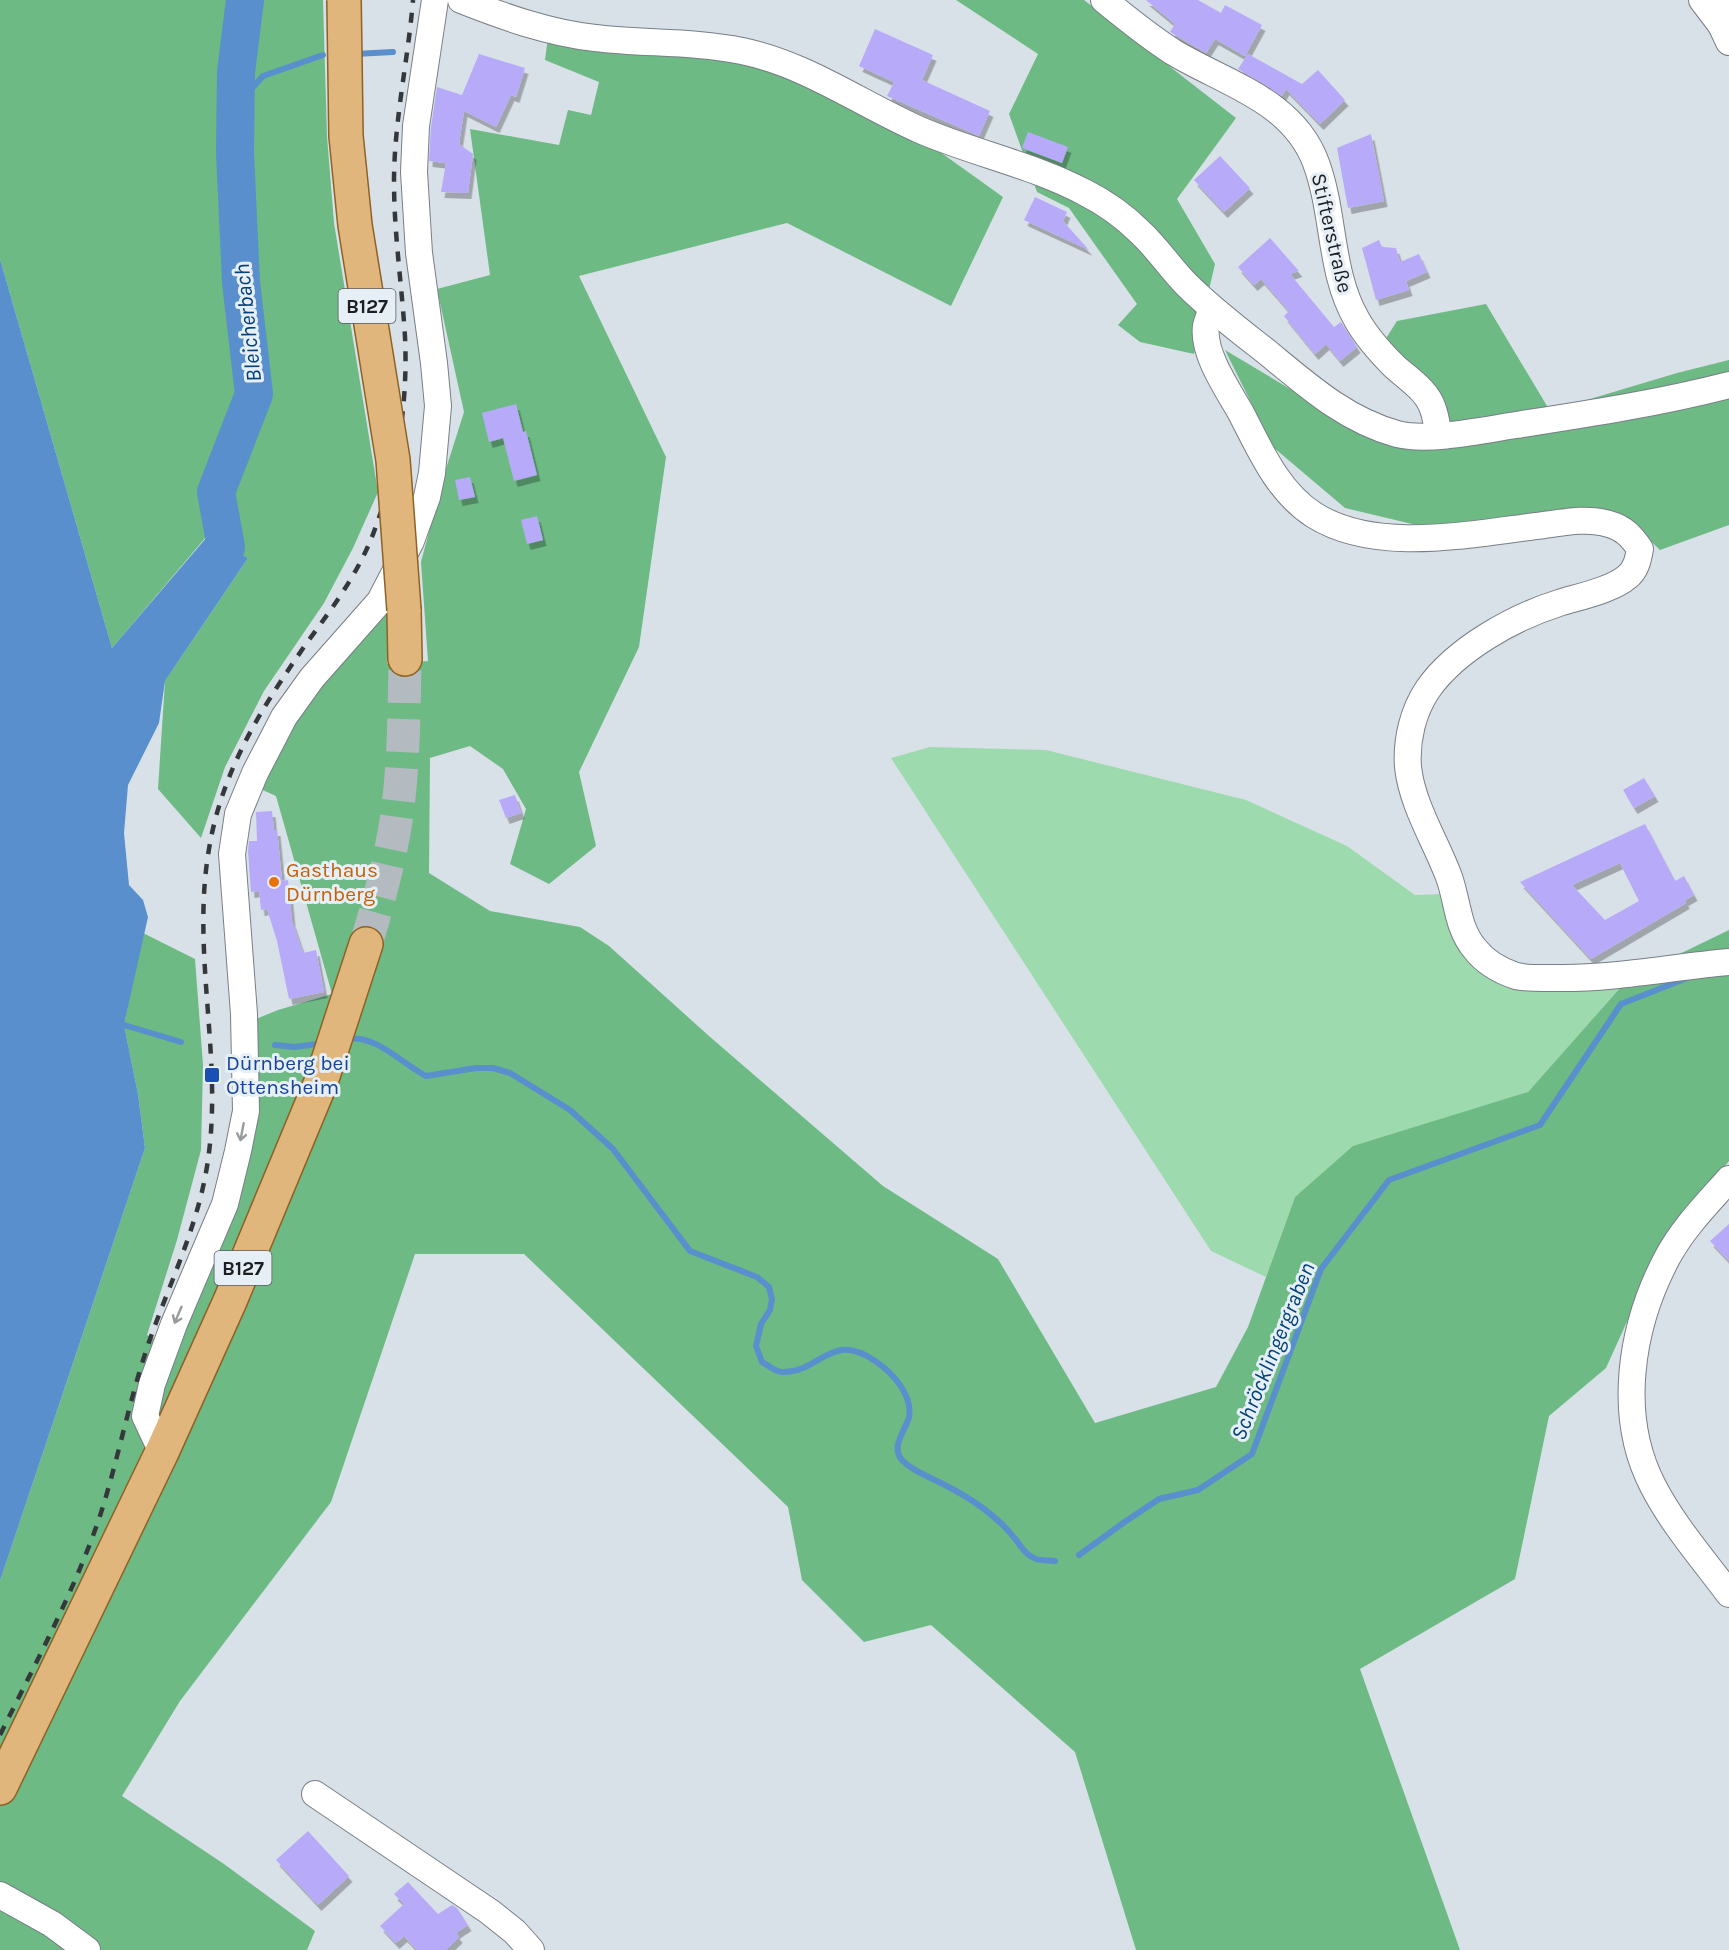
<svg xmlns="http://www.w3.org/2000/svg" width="1729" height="1950" viewBox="0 0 1729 1950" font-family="Karla,sans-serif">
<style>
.green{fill:#9ddbae}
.forest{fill:#6dba85}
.water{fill:#588fcc}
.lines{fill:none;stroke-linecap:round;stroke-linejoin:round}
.stream{stroke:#588fcc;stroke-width:6}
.river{stroke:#588fcc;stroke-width:38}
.building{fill:#b7abf9;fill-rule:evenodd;filter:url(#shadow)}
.major-tunnel{stroke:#b3bac0;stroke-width:33;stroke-dasharray:33 16;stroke-linecap:butt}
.minor-casing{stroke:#787e85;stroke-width:28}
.major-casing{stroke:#8e6124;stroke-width:36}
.minor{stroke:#fff;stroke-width:26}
.major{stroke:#e0b67c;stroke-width:33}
.rail{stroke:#35383b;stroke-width:4.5;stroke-dasharray:10 10;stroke-linecap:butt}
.major-bridge-casing{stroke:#8e6124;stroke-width:36;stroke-linecap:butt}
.major-bridge{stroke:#e0b67c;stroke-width:33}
.oneway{stroke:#999a9b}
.food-dot{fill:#e8710a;stroke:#e6eef6;stroke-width:2}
.transit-dot{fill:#1a4fb4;stroke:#e6eef6;stroke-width:2}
.labels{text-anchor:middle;stroke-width:6;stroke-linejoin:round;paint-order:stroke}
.shield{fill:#e6eef6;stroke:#595c61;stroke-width:1.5}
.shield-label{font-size:20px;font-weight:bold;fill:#1c1e21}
.street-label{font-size:21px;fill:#1c1e21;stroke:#e6eef6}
.food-label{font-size:21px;fill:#c56008;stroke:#e6eef6;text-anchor:start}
.transit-label{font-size:21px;fill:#164399;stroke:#e6eef6;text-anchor:start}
.water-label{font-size:22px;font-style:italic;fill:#02427a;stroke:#e6eef6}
</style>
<defs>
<filter id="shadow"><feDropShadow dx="3.5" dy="6" stdDeviation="0" flood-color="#0004"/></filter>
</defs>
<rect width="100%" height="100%" fill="#d9e1e8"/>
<path class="green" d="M930 747 1046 750 1246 800 1347 846 1415 895 1443 894 1471 960 1628 979 1528 1092 1353 1147 1295 1197 1266 1277 1211 1251 891 758Z"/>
<g class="forest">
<path d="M0 0H323L327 136 334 223 378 492 353 548 324 603 264 691 225 767 201 838 158 789 165 681 248 558 206 537 112 648 0 259Z"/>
<path d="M956 0H1084L1236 118 1177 199 1215 264 1194 354 1140 342 1118 325 1137 304 1069 208 1037 192 1009 114 1038 54Z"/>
<path d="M549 30 779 57 880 109 1003 197 951 306 787 223 579 276 666 457 639 647 579 772 596 846 549 884 510 864 526 809 503 769 470 746 430 758 429 873 490 911 580 927 609 946 709 1036 883 1186 998 1259 1095 1423 1216 1387 1248 1327 1295 1197 1353 1146 1528 1092 1628 979 1729 930V1161L1659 1251 1606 1368 1549 1416 1515 1579 1360 1669 1460 1950H1136L1075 1752 931 1625 864 1642 802 1580 788 1507 524 1254H415L331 1502 180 1701 122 1796 224 1864 315 1931 307 1950H0V1581L145 1148 138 1094 124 1025 143 933 195 959 203 1065 201 1150 177 1240 147 1335 172 1346 241 1188 256 1019 278 1010 332 994 276 796 256 787 291 718 387 608V664L428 661 421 562 445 472 464 412 437 289 490 275 470 129 559 145 568 110 591 115 599 82 545 60Z"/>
<path d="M1486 304 1550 411 1677 373 1729 360V525L1660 550 1633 524 1612 512 1429 528 1345 508 1273 447 1225 350 1347 423 1443 446 1383 343 1397 321Z"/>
</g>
<path class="water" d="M0 259 112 648 207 537 248 558 165 681 159 723 128 785 124 833 129 885 143 900 148 917 124 1025 138 1094 145 1148 0 1581Z"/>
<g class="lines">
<g class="stream">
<path d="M355 54 393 52"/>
<path d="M235 107 263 76 323 55"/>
<path d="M118 1026 124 1025 181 1042"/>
<path d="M346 1039C376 1034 401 1063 426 1076L476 1068H493L510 1073 570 1110 613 1149 690 1251 757 1277 769 1287 772 1299 770 1310 761 1324 756 1346 762 1362C768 1365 775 1372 782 1372 820 1373 831 1330 875 1361 892 1372 913 1395 909 1417 906 1430 890 1446 902 1460 912 1471 928 1476 941 1483 955 1490 971 1499 984 1509 993 1516 1004 1525 1011 1534 1019 1542 1024 1555 1036 1559 1042 1561 1049 1560 1055 1561"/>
<path d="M275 1045 295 1047 324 1043"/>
<path d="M1079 1555 1126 1521 1159 1499 1198 1490 1252 1454 1321 1269 1389 1180 1540 1125 1621 1004 1687 978"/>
</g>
<path class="river" d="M196 588 226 547 216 492 254 394 241 282 235 153 236 72 245 0"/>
</g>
<g class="building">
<path d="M1146 0H1198L1221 13 1225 5 1262 25 1245 56 1215 39 1206 53 1170 32 1175 24Z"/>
<path d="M875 29 933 55 922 80 990 111 979 136 887 96 894 82 859 66Z"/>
<path d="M479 54 525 68 516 97 511 95 496 127 464 111 459 144 473 154 468 193 441 192 446 163 429 161 431 127 437 87 462 95Z"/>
<path d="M1248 54 1302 84 1318 70 1345 100 1320 124 1286 89 1282 96 1238 69Z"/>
<path d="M1028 132 1068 147 1062 163 1022 148Z"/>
<path d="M1371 134 1384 201 1348 208 1337 148Z"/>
<path d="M1220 156 1250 188 1224 212 1194 180Z"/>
<path d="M1035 197 1067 212 1063 221 1089 250 1024 220Z"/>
<path d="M1270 238 1299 271 1290 274 1334 327 1341 322 1357 347 1340 361 1326 344 1315 354 1284 316 1289 311 1261 279 1254 285 1238 267Z"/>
<path d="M1379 240 1382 247 1396 248 1400 262 1419 254 1427 272 1406 281 1409 290 1376 300 1362 248Z"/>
<path d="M516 404 523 432 526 431 537 475 514 481 503 438 489 442 482 413Z"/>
<path d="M470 477 475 497 459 500 455 480Z"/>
<path d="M537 516 543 540 527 544 521 520Z"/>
<path d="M1644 778 1655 796 1634 808 1623 790Z"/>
<path d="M515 795 521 813 506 818 499 800Z"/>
<path d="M272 811 274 830H277L282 881 288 880 292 921 303 953 316 950 324 992 289 999 277 941 267 909 261 910 259 891 251 892 248 851 249 841H257L256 812Z"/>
<path d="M1645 824 1675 881 1684 876 1694 895 1685 900 1686 903 1591 959 1520 882ZM1620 863 1639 901 1605 920 1572 885Z"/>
<path d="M1729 1224V1261L1710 1241Z"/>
<path d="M308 1831 349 1876 318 1905 276 1860Z"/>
<path d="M408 1882 438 1914 452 1905 457 1908 468 1925 456 1933 459 1937 446 1950H417L404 1936 396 1943 380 1926 404 1904 394 1894Z"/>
</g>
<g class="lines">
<path class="major-tunnel" d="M366 944C377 907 387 871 394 833 404 776 404 717 405 659"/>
<defs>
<g id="minor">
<path d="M461 0C504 17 549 33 595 38 644 44 693 41 742 51 806 64 861 104 920 130 973 153 1033 165 1084 192 1104 202 1125 217 1141 233 1158 249 1171 269 1187 285 1212 310 1240 331 1268 353 1308 386 1346 420 1397 434 1428 442 1484 430 1516 425 1587 414 1659 403 1729 385"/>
<path d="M1104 0C1126 18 1148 36 1173 52 1224 83 1293 100 1316 163 1335 214 1329 272 1357 320 1366 336 1381 353 1394 366 1408 379 1427 390 1433 409 1436 417 1437 427 1439 436"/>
<path d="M1702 0 1721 25"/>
<path d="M1725 0 1721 25 1729 42"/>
<path d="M1212 309C1210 314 1207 321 1206 326 1202 353 1228 390 1241 413 1260 450 1278 492 1314 515 1376 554 1469 534 1537 526 1561 523 1586 517 1609 524 1624 528 1632 537 1640 549 1638 560 1636 570 1627 577 1612 590 1578 597 1559 603 1514 617 1456 649 1428 689 1413 711 1406 740 1408 767 1412 805 1436 842 1449 877 1458 902 1457 928 1475 949 1485 962 1501 971 1516 976 1529 979 1544 978 1557 978 1614 979 1672 967 1729 962"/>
<path d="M1729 1179C1707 1204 1683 1228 1667 1258 1631 1326 1616 1415 1653 1486 1673 1525 1703 1559 1729 1594"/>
<path d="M162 1452 145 1416 152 1384 174 1324 225 1204 238 1151 246 1111 244 1014 232 854 238 814 255 773 284 717 312 678 380 601 411 541 427 497 432 473 438 406 434 363 419 253 414 172 416 126 435 0"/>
<path d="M315 1794 490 1912 515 1932 531 1950"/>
<path d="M0 1895 52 1924 87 1950"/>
</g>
<g id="major">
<path d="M404 610 405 659"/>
<path d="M0 1788 162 1452 230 1301 321 1082 366 944"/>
</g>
</defs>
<use href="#minor" class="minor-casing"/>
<use href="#major" class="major-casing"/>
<use href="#minor" class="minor"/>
<use href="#major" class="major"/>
<path class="rail" d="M0 1735C35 1664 73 1594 99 1519 118 1461 129 1400 149 1342 170 1282 199 1224 208 1160 223 1056 191 953 209 849 222 770 261 709 306 644 333 607 361 570 376 526 398 466 408 402 405 337 402 286 394 234 394 182 394 121 408 61 413 0"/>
<defs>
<path id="major-bridge" d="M344 0 346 136 355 225 393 460 404 610"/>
</defs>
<use href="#major-bridge" class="major-bridge-casing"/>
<use href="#major-bridge" class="major-bridge"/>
</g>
<defs><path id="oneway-shaft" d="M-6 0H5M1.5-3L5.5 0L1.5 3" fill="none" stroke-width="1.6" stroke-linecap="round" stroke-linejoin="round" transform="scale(1.5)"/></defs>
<g class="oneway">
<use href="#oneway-shaft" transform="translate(242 1132) rotate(101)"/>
<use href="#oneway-shaft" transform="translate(178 1315) rotate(113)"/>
</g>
<circle class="food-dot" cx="274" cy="882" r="6"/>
<rect class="transit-dot" x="204" y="1067" width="16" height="16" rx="3"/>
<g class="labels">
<g class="shield">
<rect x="338.5" y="289" width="57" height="34" rx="4.5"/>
<rect x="214.5" y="1251" width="57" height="34" rx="4.5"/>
</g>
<g class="shield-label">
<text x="367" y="313">B127</text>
<text x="243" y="1275">B127</text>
</g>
<g class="street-label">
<text transform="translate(1332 233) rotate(77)" y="7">Stifterstraße</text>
</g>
<g class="food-label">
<text x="286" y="877">Gasthaus<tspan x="286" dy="24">Dürnberg</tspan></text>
</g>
<g class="transit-label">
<text x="226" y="1070">Dürnberg bei<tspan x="226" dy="24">Ottensheim</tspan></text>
</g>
<g class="water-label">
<text transform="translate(247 323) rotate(-96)" y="8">Bleicherbach</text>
<text transform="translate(1272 1351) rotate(-68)" y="8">Schröcklingergraben</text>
</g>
</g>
</svg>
